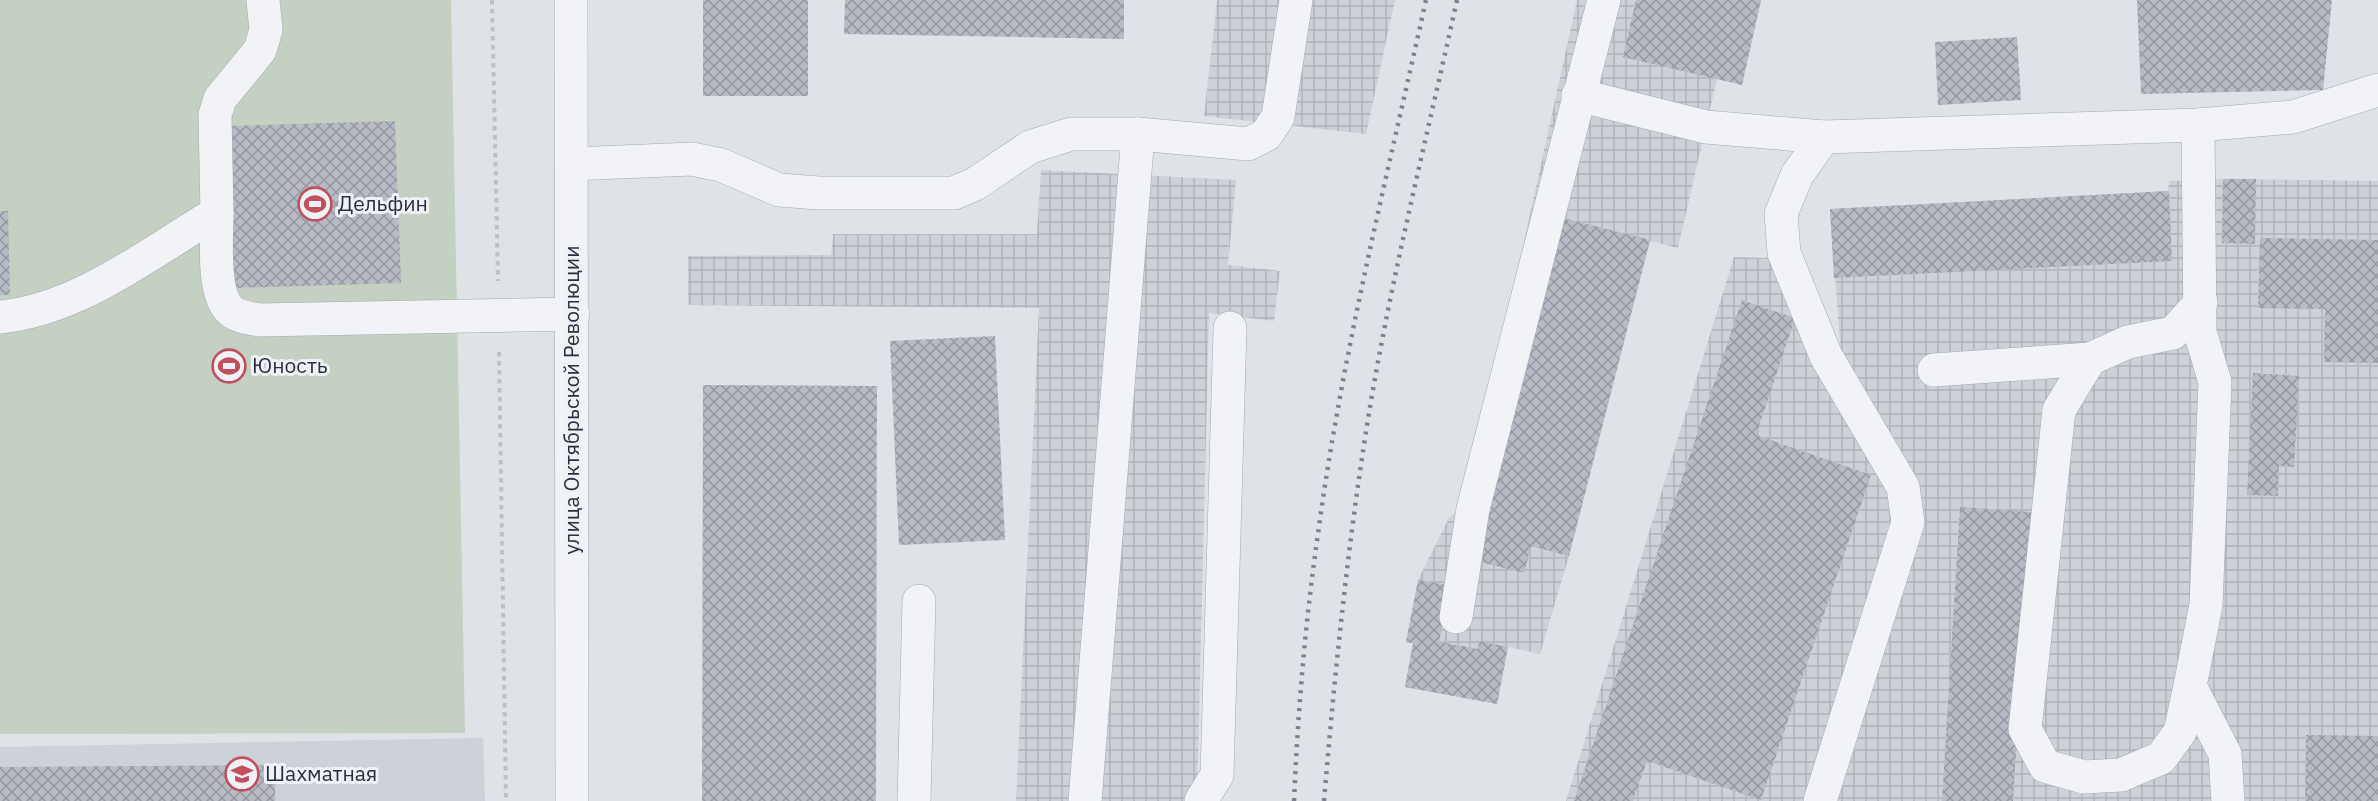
<svg xmlns="http://www.w3.org/2000/svg" width="2378" height="801" viewBox="0 0 2378 801" font-family="'IBM Plex Sans',sans-serif">
<style>
.built{fill:#cdd1d8}
.industrial{fill:url(#industrial-grid)}
.grass{fill:#c4d0c1}
.building{fill:url(#building-cross-hatch)}
.lines{fill:none;stroke-linecap:round;stroke-linejoin:round}
.minor-casing{stroke:#a5a9b0;stroke-width:34}
.path{stroke:#bdc0c6;stroke-width:4;stroke-dasharray:4.5 4.5;stroke-linecap:butt}
.minor{stroke:#f1f3f6;stroke-width:33}
.rail{stroke:#7a818f;stroke-width:4.5;stroke-dasharray:3 6;stroke-linecap:butt}
.labels{text-anchor:middle;stroke-width:6;stroke-linejoin:round;paint-order:stroke}
.poi-label{font-size:21px;fill:#29303c;stroke:#eef1f5;text-anchor:start}
.street-label{font-size:21px;fill:#29303c;stroke:#eef1f5}
</style>
<defs>
<pattern id="industrial-grid" width="8" height="8" patternUnits="userSpaceOnUse" patternTransform="scale(1.5)"><rect width="8" height="8" fill="#cdd1d8"/><path d="M0 4h8M4 0v8" fill="none" stroke="#b0b4ba"/></pattern>
<pattern id="building-cross-hatch" width="8" height="8" patternUnits="userSpaceOnUse" patternTransform="scale(1.5)"><rect width="8" height="8" fill="#b7bbc3"/><path d="M0 0l8 8M0 8l8-8" fill="none" stroke="#9598a0"/></pattern>
</defs>
<rect width="100%" height="100%" fill="#dfe2e7"/>
<path class="built" d="M483 738 485 801H0V747Z"/>
<g class="industrial">
<path d="M1217 0H1395L1366 134 1204 116Z"/>
<path d="M1577 0H1761L1742 85 1717 79 1678 248 1650 241 1569 556 1540 654 1508 647 1497 704 1405 687 1413 643 1406 642 1419 578 1449 518 1467 502Z"/>
<path d="M1041 170 1236 180 1228 265 1280 271 1274 321 1209 313 1197 801H1016L1039 308 688 305V256L831 255 833 234H1037Z"/>
<path d="M2223 179 2378 181V801H1566L1734 257 1771 258 1841 354 1830 209 2168 191 2169 181Z"/>
</g>
<path class="grass" d="M0 0H451L465 733 0 734Z"/>
<g class="building">
<rect x="703" y="0" width="105" height="96"/>
<path d="M845 0H1124V39L844 34Z"/>
<path d="M1636 0H1761L1742 85 1623 57Z"/>
<path d="M2137 0H2332L2323 90 2141 94Z"/>
<path d="M2017 37 2021 100 1938 105 1935 42Z"/>
<path d="M395 121 401 283 234 288 229 126Z"/>
<path d="M2223 179H2256L2255 244 2222 243Z"/>
<path d="M2169 191 2172 261 1834 278 1830 209Z"/>
<path d="M0 211H8L10 295H0Z"/>
<path d="M1563 218 1650 240 1569 556 1531 546 1524 573 1476 561Z"/>
<path d="M2260 238 2378 240V363L2324 362 2325 309 2258 308Z"/>
<path d="M1742 300 1795 318 1756 435 1871 475 1761 800 1647 761 1633 801H1574Z"/>
<path d="M995 336 1005 540 899 545 890 341Z"/>
<path d="M2253 373 2299 376 2294 467 2279 466 2278 496 2247 495Z"/>
<path d="M703 385 877 386 876 801H702Z"/>
<path d="M1960 507 2031 512 2013 801H1942Z"/>
<path d="M1418 580 1449 585 1439 642 1478 649 1479 641 1508 647 1497 704 1405 687 1413 643 1406 642Z"/>
<path d="M2306 735 2378 736V801H2305Z"/>
<path d="M275 765V801H0V767Z"/>
</g>
<g class="lines">
<defs>
<g id="minor">
<path d="M571 0 572 801"/>
<path d="M1578 95 1706 127 1824 137 2198 125 2293 117 2378 90"/>
<path d="M2198 125 2200 332 2215 382 2206 605 2190 686 2225 754 2228 801"/>
<path d="M572 164 692 159 721 165 779 190 819 193H954L975 184 1030 147 1071 134H1138L1248 144 1266 135 1278 117 1296 0"/>
<path d="M217 213 215 115 220 99 260 50 266 30 263 0"/>
<path d="M0 317C80 309 149 253 217 213 217 238 212 290 229 309 236 317 249 318 259 320L573 314"/>
<path d="M1934 370 2090 359"/>
<path d="M1456 617 1473 509 1604 0"/>
<path d="M2190 686 2180 732 2161 758 2121 775 2084 777 2045 766 2025 729 2059 410 2090 359 2128 342 2173 333 2201 302"/>
<path d="M914 801 919 601"/>
<path d="M1085 801 1138 134"/>
<path d="M1201 801 1217 775 1230 328"/>
<path d="M1820 801 1908 522 1903 487 1826 356 1784 253 1781 214 1797 175 1824 137"/>
</g>
</defs>
<use href="#minor" class="minor-casing"/>
<g class="path">
<path d="M492 0 498 281"/>
<path d="M499 352 506 801"/>
</g>
<use href="#minor" class="minor"/>
<g class="rail">
<path d="M1294 801C1298 712 1305 623 1318 534 1342 354 1387 177 1426 0"/>
<path d="M1324 801C1335 671 1348 542 1369 413 1392 274 1427 137 1457 0"/>
</g>
</g>
<defs>
<symbol id="stadium-ring" viewBox="-11 -11 22 22"><circle r="9.5" fill="#eef1f5" stroke="#c14f5d" stroke-width="1.5"/><path d="M0-5a6.5 5 0 1 0 0 10a6.5 5 0 1 0 0-10ZM-3.5-1.8h7v3.6h-7Z" fill="#c14f5d"/></symbol>
<symbol id="school-ring" viewBox="-11 -11 22 22"><circle r="9.5" fill="#eef1f5" stroke="#c14f5d" stroke-width="1.5"/><path d="M0-5L7-2L0 1L-7-2ZM-4 1L0 2.5L4 1V4Q0 6-4 4Z" fill="#c14f5d"/></symbol>
</defs>
<g fill-rule="evenodd">
<use href="#stadium-ring" x="296" y="185" width="38" height="38"/>
<use href="#stadium-ring" x="210" y="347" width="38" height="38"/>
<use href="#school-ring" x="223" y="755" width="38" height="38"/>
</g>
<g class="labels">
<g class="poi-label">
<text x="338" y="211">Дельфин</text>
<text x="252" y="373">Юность</text>
<text x="265" y="781">Шахматная</text>
</g>
<g class="street-label">
<text transform="translate(572 400) rotate(-90)" y="7">улица Октябрьской Революции</text>
</g>
</g>
</svg>
